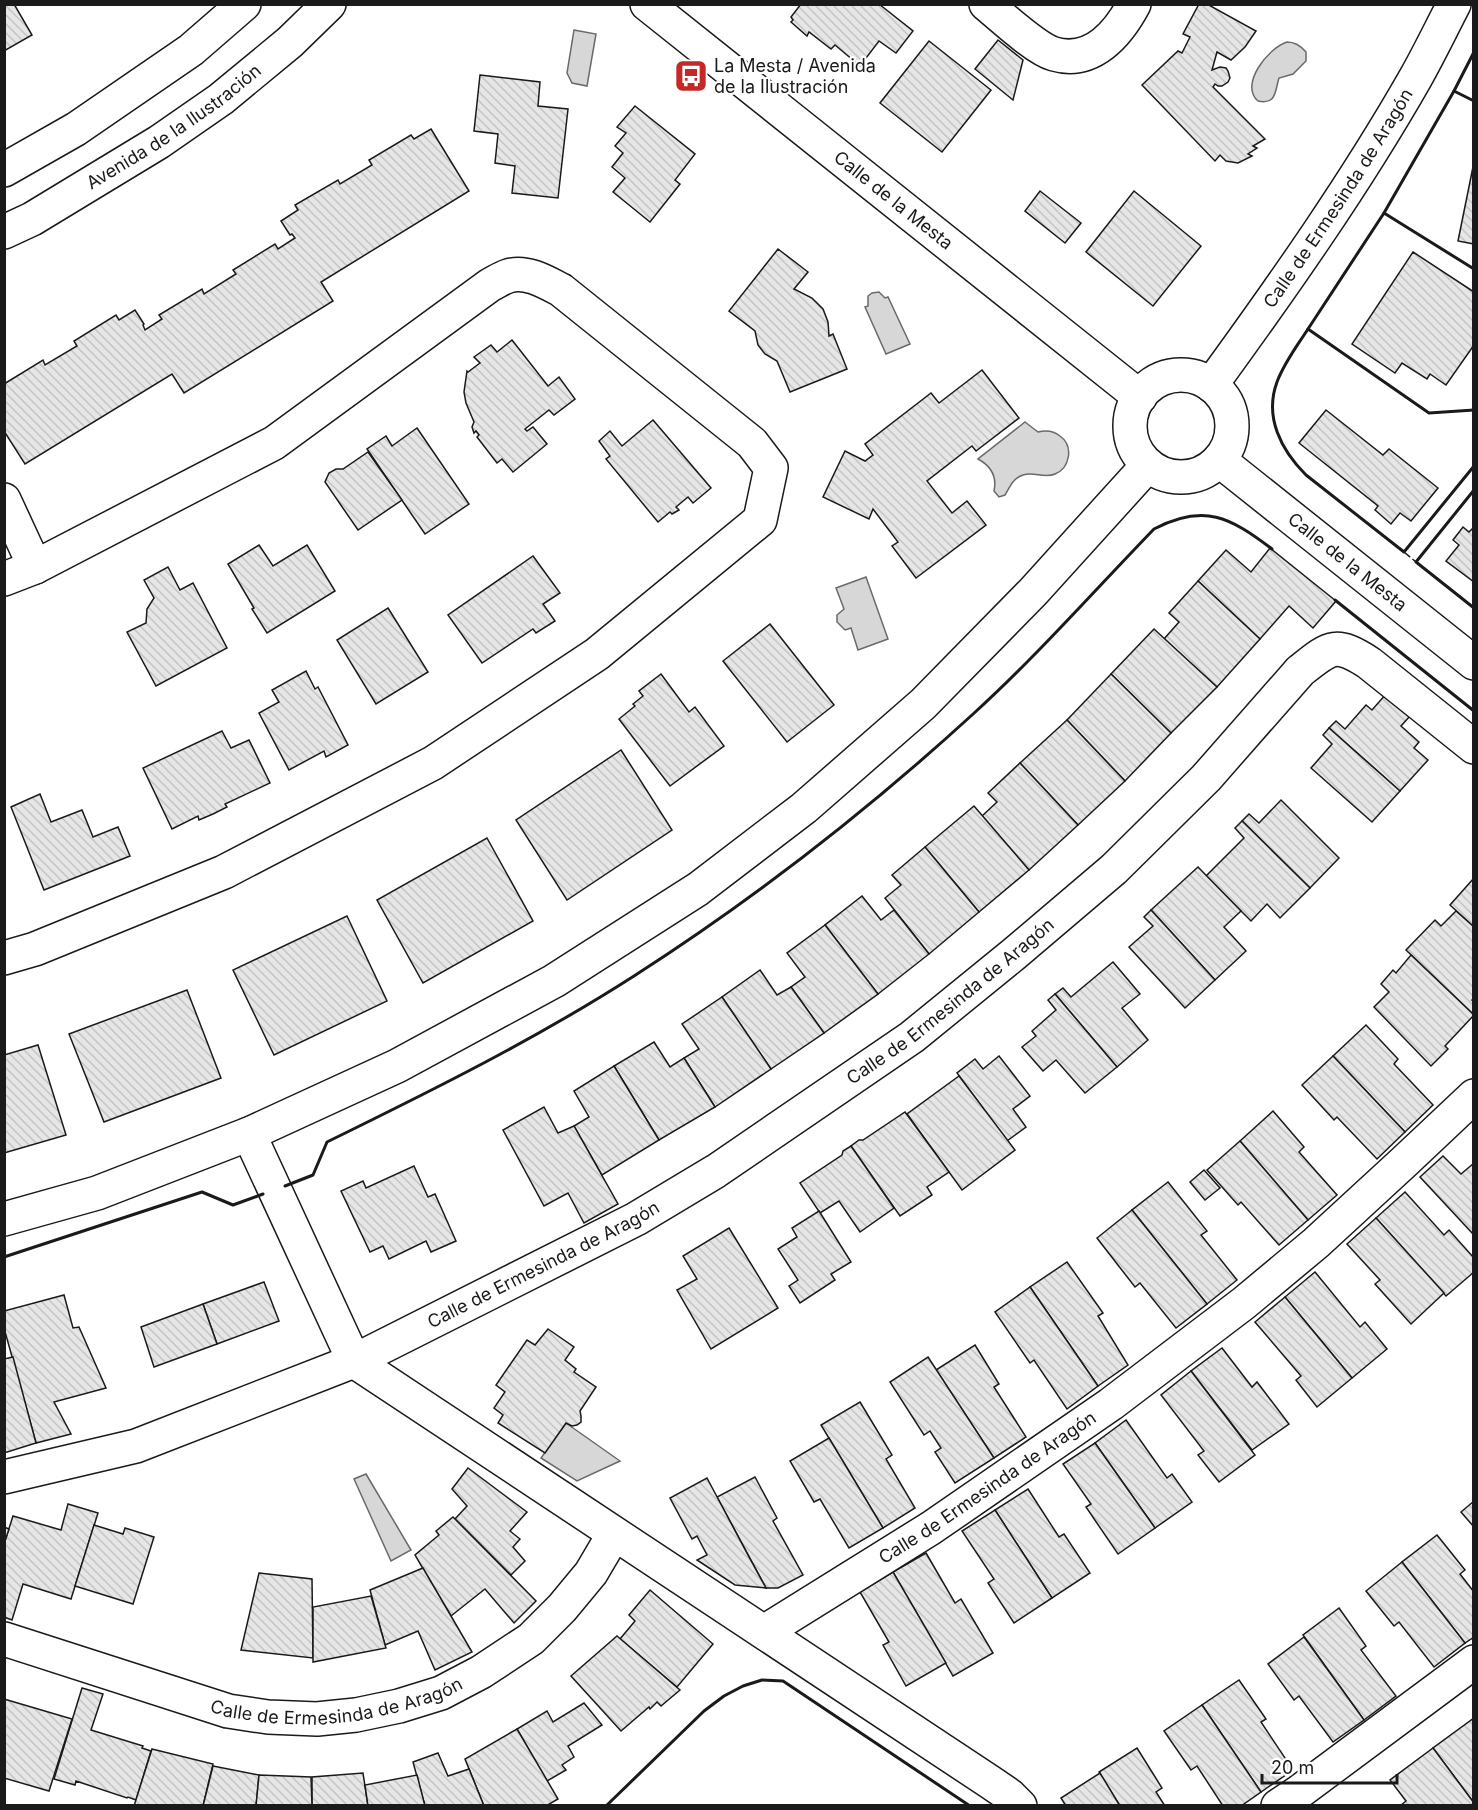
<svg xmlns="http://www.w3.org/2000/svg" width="1478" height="1810" viewBox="0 0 1478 1810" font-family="Inter,sans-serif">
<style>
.water{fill:#d7d7d7;stroke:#6a6a6a;stroke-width:1.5}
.building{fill:url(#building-back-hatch);stroke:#1a1a1a;stroke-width:1.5}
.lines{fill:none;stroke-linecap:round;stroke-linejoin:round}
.street-casing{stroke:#1a1a1a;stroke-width:36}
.secondary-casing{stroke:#1a1a1a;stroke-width:36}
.street{stroke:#fff;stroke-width:33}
.secondary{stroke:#fff;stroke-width:33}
.fence{stroke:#1a1a1a;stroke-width:1.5;stroke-dasharray:8 3;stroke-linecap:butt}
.wall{stroke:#1a1a1a;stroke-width:3}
.labels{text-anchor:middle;stroke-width:4.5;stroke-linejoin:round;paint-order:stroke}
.poi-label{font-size:18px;fill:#1a1a1a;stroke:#fff;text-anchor:start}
.street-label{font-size:18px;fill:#1a1a1a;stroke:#fff}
</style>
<defs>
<pattern id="building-back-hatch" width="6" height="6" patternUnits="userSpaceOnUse" patternTransform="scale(1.5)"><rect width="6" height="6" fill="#e6e6e6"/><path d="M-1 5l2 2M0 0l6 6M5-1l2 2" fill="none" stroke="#c5c5c5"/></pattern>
</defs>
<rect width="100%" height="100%" fill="#fff"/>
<g class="water">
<path d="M574 30 596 34 587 86 572 83 567 73Z"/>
<path d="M1287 42C1295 42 1301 46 1306 52V61L1293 74 1279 78C1275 90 1277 105 1258 101 1239 85 1268 48 1287 42Z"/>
<path d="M879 292 885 298 888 297 910 344 886 354 865 307 868 306V296L872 293Z"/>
<path d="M1025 422 1038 432C1046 430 1054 431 1060 436 1074 446 1070 468 1055 474 1044 479 1034 471 1023 475 1013 478 1010 487 1005 495L999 497 994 491C997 477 991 466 978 459Z"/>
<path d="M866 577 888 639 858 650 851 628 845 630 837 622V615L844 609 836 588Z"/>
<path d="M566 1423 620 1461 577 1481 541 1458Z"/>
<path d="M366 1474 411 1550 391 1561 354 1479Z"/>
</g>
<g class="building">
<path d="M4 4H14L32 35 4 51Z"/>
<path d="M879 4 913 31 896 53 879 41 860 66 835 45 831 49 809 32 807 36 791 22 793 20 791 17 801 4Z"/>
<path d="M1199 4H1207L1256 31 1245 47 1231 60 1217 52 1212 70 1220 67 1226 68 1228 71 1230 78 1228 82 1222 86H1218L1215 84 1213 87 1265 139 1253 146 1257 148 1248 154 1252 156 1238 163 1226 161 1220 155 1215 161 1142 85 1178 51 1182 53 1190 37 1183 34Z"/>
<path d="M998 40 1023 60 1013 100 975 69Z"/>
<path d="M929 41 991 90 942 152 880 103Z"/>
<path d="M480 75 540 82 538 106 568 109 558 198 512 193 515 166 495 163 498 134 474 131Z"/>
<path d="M635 106 695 154 675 180 680 184 650 222 613 192 625 178 612 167 623 153 615 146 626 133 617 127Z"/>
<path d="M431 129 469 191 321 282 333 301 184 393 172 374 25 464 4 431V384L43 360 45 365 77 346 74 341 116 315 119 320 135 310 144 324 143 325 145 330 162 319 159 315 202 289 204 294 236 274 233 270 275 244 278 249 295 238 292 234 290 235 281 221 298 210 295 205 338 180 340 184 372 165 369 160 411 135 414 139Z"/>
<path d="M1474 162V244L1458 241Z"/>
<path d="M1040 191 1081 223 1065 243 1025 211Z"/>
<path d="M1134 191 1201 246 1153 306 1086 252Z"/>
<path d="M778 249 808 272 794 289 812 298 823 309 828 322 829 336 833 334 847 369 790 392 777 361 765 354 758 345 755 331 729 311Z"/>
<path d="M1413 252 1474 292V345L1446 385 1430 374 1427 379 1402 363 1395 373 1352 344Z"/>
<path d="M512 340 548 386 559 377 575 399 554 415 549 410 525 429 527 431 533 427 547 444 513 472 502 459 497 463 477 437 479 435 476 431 474 433 472 427 474 422 466 403 464 392 467 371 468 372 480 363 474 357 491 345 497 352Z"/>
<path d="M982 370 1019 418 976 451 972 446 927 481 952 513 967 501 986 525 916 578 892 546 898 542 873 509 869 519 823 497 845 451 865 461 873 455 865 444 931 393 939 403Z"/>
<path d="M1326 410 1383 455 1389 449 1438 488 1411 521 1400 513 1391 524 1375 510 1378 506 1299 443Z"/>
<path d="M653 420 711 488 693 503 688 497 676 507 679 510 672 514 670 512 658 522 606 459 610 456 599 441 610 431 622 446Z"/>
<path d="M417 428 469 504 425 534 367 449 386 436 392 446Z"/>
<path d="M368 452 402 500 358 530 325 482 329 473 336 469H343Z"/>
<path d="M1463 527 1469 532 1474 527V582L1446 561 1459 545 1453 540Z"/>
<path d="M259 545 273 566 307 545 335 591 267 633 252 609 254 608 228 564Z"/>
<path d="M1270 548 1336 601 1313 628 1289 606 1260 639 1198 581 1226 550 1251 572Z"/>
<path d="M533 556 560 593 543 604 555 621 536 633 533 629 482 663 448 615Z"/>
<path d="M168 567 180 590 193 583 227 648 156 686 127 632 146 623 147 609 154 598 144 580Z"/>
<path d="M1198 581 1260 639 1217 687 1164 639 1179 622 1169 613Z"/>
<path d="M388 608 428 672 376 704 337 640Z"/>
<path d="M770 624 834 705 787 742 723 661Z"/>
<path d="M1154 629 1217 687 1171 733 1111 674Z"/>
<path d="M306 671 315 689 318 687 348 745 326 757 324 751 289 770 259 713 279 702 272 690Z"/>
<path d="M661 674 689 712 695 707 724 746 670 786 619 719 635 706 633 704 643 696 639 691Z"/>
<path d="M1111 674 1171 733 1125 781 1067 720Z"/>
<path d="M1386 694 1410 716 1401 726 1419 742 1414 748 1428 760 1400 791 1329 728 1336 721 1345 729 1366 705 1372 710Z"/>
<path d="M1067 720 1125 781 1078 825 1020 763Z"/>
<path d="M1329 728 1400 791 1372 822 1311 768 1332 744 1323 735Z"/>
<path d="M222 731 231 748 249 740 270 783 225 804 227 807 213 814 199 820 198 816 172 829 143 768Z"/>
<path d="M621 750 672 830 567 900 516 820Z"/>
<path d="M1020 763 1078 825 1029 870 982 816 997 802 988 793Z"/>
<path d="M40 794 51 822 82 810 93 837 118 827 130 856 44 890 11 807Z"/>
<path d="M1281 800 1339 858 1310 888 1242 821 1249 814 1259 823Z"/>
<path d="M974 806 1029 870 979 912 925 847Z"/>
<path d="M1242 821 1310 888 1280 918 1267 904 1251 921 1206 876 1244 838 1235 828Z"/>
<path d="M487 838 533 921 423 983 377 900Z"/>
<path d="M925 847 979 912 929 954 885 898 901 885 892 875Z"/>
<path d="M1198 867 1241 911 1224 927 1246 951 1215 980 1151 910Z"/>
<path d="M1474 878V927L1450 905Z"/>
<path d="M862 896 881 920 894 910 929 954 878 994 825 925Z"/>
<path d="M1151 910 1215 980 1185 1008 1129 947 1153 926 1144 917Z"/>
<path d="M1456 911 1474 927V998L1472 1000 1474 1001V1015L1406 950 1435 920 1441 926Z"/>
<path d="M347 916 387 1001 274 1055 233 970Z"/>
<path d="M825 925 878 994 824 1033 791 987 805 977 787 953Z"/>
<path d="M1411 955 1474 1015 1445 1046 1448 1049 1431 1066 1374 1007 1389 992 1381 984 1393 970 1396 973Z"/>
<path d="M1113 962 1140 994 1122 1008 1148 1040 1117 1067 1055 994 1063 988 1071 997Z"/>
<path d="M760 970 777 995 791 987 824 1033 771 1069 722 997Z"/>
<path d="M187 990 221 1078 104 1122 69 1034Z"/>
<path d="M1055 994 1117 1067 1085 1093 1056 1060 1043 1071 1022 1047 1036 1036 1032 1031 1056 1010 1048 1000Z"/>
<path d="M722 997 771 1069 715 1107 684 1058 699 1049 682 1024Z"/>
<path d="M1366 1025 1398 1059 1394 1064 1433 1105 1405 1132 1333 1056Z"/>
<path d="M654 1042 670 1067 684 1058 715 1107 659 1140 614 1066Z"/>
<path d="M38 1045 66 1135 4 1153V1055Z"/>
<path d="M999 1056 1030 1096 1013 1109 1026 1127 1007 1141 957 1073 975 1059 983 1069Z"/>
<path d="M1333 1056 1405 1132 1377 1159 1337 1117 1334 1120 1302 1085Z"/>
<path d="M614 1066 659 1140 602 1175 574 1126 589 1117 574 1091Z"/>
<path d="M959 1076 1015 1150 962 1190 907 1114Z"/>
<path d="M544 1107 558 1133 574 1126 618 1204 584 1223 568 1193 544 1206 503 1130Z"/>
<path d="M1273 1111 1304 1147 1299 1152 1337 1195 1308 1220 1240 1141Z"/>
<path d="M905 1112 949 1172 927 1187 932 1195 900 1216 851 1146 859 1140H863Z"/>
<path d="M1240 1141 1308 1220 1279 1245 1241 1202 1238 1205 1207 1170Z"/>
<path d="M851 1146 894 1208 860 1232 839 1201 820 1213 800 1183 842 1155 843 1151Z"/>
<path d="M1443 1156 1461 1174 1474 1163V1235L1420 1177Z"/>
<path d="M414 1166 428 1197 435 1194 456 1241 431 1252 426 1241 389 1259 383 1246 370 1252 341 1191 363 1181 366 1188Z"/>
<path d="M1204 1170 1220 1188 1205 1200 1190 1182Z"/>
<path d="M1168 1182 1207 1231 1201 1235 1237 1280 1207 1304 1132 1210Z"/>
<path d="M1405 1192 1444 1235 1449 1230 1474 1258V1272L1446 1296 1376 1218Z"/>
<path d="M1132 1210 1207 1304 1176 1328 1140 1283 1135 1287 1097 1238Z"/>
<path d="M819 1211 851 1262 831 1274 835 1280 800 1303 789 1286 798 1280 778 1249 797 1237 792 1228Z"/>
<path d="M1376 1218 1444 1293 1411 1324 1375 1284 1380 1280 1347 1244Z"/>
<path d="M729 1228 778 1308 711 1349 677 1290 697 1279 683 1256Z"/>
<path d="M1067 1262 1103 1313 1098 1316 1128 1365 1098 1386 1030 1287Z"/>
<path d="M1315 1272 1360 1327 1365 1322 1387 1349 1352 1378 1285 1297Z"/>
<path d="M264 1282 279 1321 217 1344 203 1304Z"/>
<path d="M1030 1287 1098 1386 1067 1409 1034 1360 1030 1363 995 1312Z"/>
<path d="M64 1295 73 1328 79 1327 106 1388 54 1402 71 1434 36 1443 4 1328V1311Z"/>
<path d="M1285 1297 1352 1378 1317 1407 1296 1380 1301 1376 1255 1322Z"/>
<path d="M203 1304 217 1344 154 1367 141 1327Z"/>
<path d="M548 1329 574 1347 565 1360 576 1369 574 1372 596 1387 580 1411 581 1416V1422L577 1425 572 1426 566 1423 545 1453 498 1423 503 1415 494 1408 505 1392 496 1385 527 1340 535 1345Z"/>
<path d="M975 1345 999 1384 994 1387 1026 1437 994 1458 936 1370Z"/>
<path d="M1222 1348 1252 1387 1257 1382 1289 1424 1252 1450 1191 1371Z"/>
<path d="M13 1357 36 1443 4 1453V1359Z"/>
<path d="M928 1357 994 1458 955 1483 935 1452 941 1448 930 1431 924 1435 890 1382Z"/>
<path d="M1191 1371 1255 1455 1219 1482 1198 1455 1204 1451 1161 1395Z"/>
<path d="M860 1402 892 1455 886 1459 915 1508 883 1528 821 1425Z"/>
<path d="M1126 1420 1167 1478 1172 1474 1192 1502 1155 1528 1095 1443Z"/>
<path d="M829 1438 883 1528 849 1548 820 1499 814 1502 790 1461Z"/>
<path d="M1095 1443 1155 1528 1118 1554 1086 1507 1091 1504 1063 1464Z"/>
<path d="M468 1468 527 1512 510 1531 520 1539 513 1547 525 1561 511 1575 455 1519 467 1506 452 1489Z"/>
<path d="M755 1477 777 1518 773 1521 803 1575 778 1588H766L717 1497Z"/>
<path d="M707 1478 749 1557 766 1588 735 1585 697 1560 707 1555 697 1536 692 1539 670 1498Z"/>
<path d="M1028 1489 1059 1537 1064 1534 1090 1573 1052 1598 995 1510Z"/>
<path d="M1474 1501V1527L1461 1512Z"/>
<path d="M68 1504 98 1513 71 1599 23 1584 12 1620 4 1617V1544L13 1516 61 1530Z"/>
<path d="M995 1510 1052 1598 1014 1623 988 1583 994 1579 962 1531Z"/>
<path d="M453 1517 536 1601 514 1623 485 1589 451 1616 433 1586 415 1555 439 1535 436 1531Z"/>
<path d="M94 1525 123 1534 125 1528 154 1537 133 1604 75 1586Z"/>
<path d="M4 1527 9 1529 4 1544Z"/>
<path d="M1437 1535 1465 1570 1460 1574 1474 1592V1637L1465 1643 1402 1562Z"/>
<path d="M926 1553 955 1603 961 1599 993 1653 953 1676 893 1572Z"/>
<path d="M1402 1562 1465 1643 1434 1667 1399 1622 1394 1626 1366 1591Z"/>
<path d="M423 1568 472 1652 435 1670 418 1631 385 1645 370 1590Z"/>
<path d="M893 1572 946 1663 906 1686 883 1645 889 1642 860 1592Z"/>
<path d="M259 1573 312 1579 313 1658 241 1650Z"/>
<path d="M650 1590 713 1644 677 1687 620 1639 635 1621 629 1615Z"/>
<path d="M371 1596 386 1648 313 1662V1607Z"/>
<path d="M1339 1608 1366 1646 1361 1650 1396 1696 1364 1720 1303 1635Z"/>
<path d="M617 1636 680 1690 661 1706 657 1702 650 1709 649 1707 621 1731 571 1676Z"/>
<path d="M1304 1637 1364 1720 1333 1742 1299 1696 1294 1700 1268 1664Z"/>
<path d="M1239 1680 1266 1719 1261 1722 1293 1770 1261 1792 1202 1705Z"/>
<path d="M82 1688 103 1694 91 1730 143 1746 142 1748 151 1751 136 1800 128 1797 127 1798 76 1781 75 1785 54 1779Z"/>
<path d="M4 1699 72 1719 49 1791 4 1778Z"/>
<path d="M584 1703 602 1725 568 1746 574 1757 562 1765 566 1770 547 1781 517 1729 547 1711 553 1722Z"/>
<path d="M1202 1705 1261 1792 1241 1806H1223L1197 1766 1191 1770 1164 1731Z"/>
<path d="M1474 1718V1803L1433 1748Z"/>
<path d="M517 1729 558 1799 546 1806H484L465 1759Z"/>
<path d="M1137 1748 1162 1788 1156 1792 1165 1806H1120L1099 1772Z"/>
<path d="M1433 1748 1474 1803V1806H1400L1406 1801 1390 1780Z"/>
<path d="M152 1749 213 1764 203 1806H134Z"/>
<path d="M438 1753 448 1776 469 1769 484 1806H425L413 1762Z"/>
<path d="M213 1766 259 1775 256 1806H203Z"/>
<path d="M363 1773 368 1806H312V1777Z"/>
<path d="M1100 1773 1120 1806H1066L1061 1798Z"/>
<path d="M259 1775 311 1777 312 1806H256Z"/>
<path d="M417 1775 425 1806H368L365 1785Z"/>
</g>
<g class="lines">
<defs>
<g id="street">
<path id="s1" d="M647 4 1140 397"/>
<path d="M986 4C1002 17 1036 49 1054 54 1092 65 1118 34 1134 4"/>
<circle cx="1181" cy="426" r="51"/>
<path id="s2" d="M1211 385C1283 286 1355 184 1416 77 1429 54 1441 29 1454 4"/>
<path id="s3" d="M1219 460 1474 663"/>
<path d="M4 500 35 567"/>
<path d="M4 579 35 567 274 443 490 285C496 282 502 278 508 276 526 270 546 282 561 290L752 443 771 468 760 520 597 654 433 763 224 872 35 949 4 958"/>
<path d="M249 1134 354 1361 990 1782 1009 1795 1020 1806"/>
<path d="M4 1219 97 1193 249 1134 397 1066 554 981 698 889 804 808 923 704 1033 592 1148 465"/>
<path id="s4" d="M4 1477 136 1446 354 1361 636 1219 716 1171 912 1037 1014 954 1114 869 1206 778 1300 671C1330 647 1335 641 1369 663L1474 747"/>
<path id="s5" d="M764 1632 931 1528 1111 1404 1244 1303 1316 1243 1404 1162 1474 1096"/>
<path id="s6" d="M4 1639 228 1711 268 1717 317 1719 356 1715 399 1706 441 1693 481 1672 531 1639 562 1608 591 1573 614 1534"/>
<path d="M1278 1806 1299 1792 1474 1662"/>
</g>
<g id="secondary">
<path d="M4 170 76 129 191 50 244 4"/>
<path id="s7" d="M4 232 32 219 159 142 221 99 290 42 329 4"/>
</g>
</defs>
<use href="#street" class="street-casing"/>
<use href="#secondary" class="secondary-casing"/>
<use href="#street" class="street"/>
<use href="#secondary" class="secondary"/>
<path class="fence" d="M1404 552 1416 562"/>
<g class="wall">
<path d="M1454 91 1474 52"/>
<path d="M1384 213 1454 91 1474 101"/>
<path d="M1308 329 1384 213 1474 269"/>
<path d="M1474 410 1429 413 1308 329C1297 346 1284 363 1277 382 1264 417 1281 450 1306 475L1404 552 1474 466"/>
<path d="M1474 490 1416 562 1474 608"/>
<path d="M1335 600 1474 711"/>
<path d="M285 1186 313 1175 327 1142C431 1091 536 1039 634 976 754 899 867 811 972 715 1036 657 1094 591 1154 529 1204 503 1230 517 1272 549"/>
<path d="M4 1257 202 1192 233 1205 263 1194"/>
<path d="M606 1806 704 1711 724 1696 743 1686 762 1680 783 1681 970 1806"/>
</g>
</g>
<defs>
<symbol id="bus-square" viewBox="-11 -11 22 22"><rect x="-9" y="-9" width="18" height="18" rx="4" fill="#c62828" stroke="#fff"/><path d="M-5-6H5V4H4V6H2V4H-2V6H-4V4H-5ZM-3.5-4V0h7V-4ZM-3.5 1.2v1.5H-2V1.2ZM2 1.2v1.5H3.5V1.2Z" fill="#fff"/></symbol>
</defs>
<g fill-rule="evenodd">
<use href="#bus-square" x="672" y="57" width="38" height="38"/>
</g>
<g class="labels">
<g class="poi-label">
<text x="714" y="72">La Mesta / Avenida<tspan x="714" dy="21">de la Ilustración</tspan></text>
</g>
<g class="street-label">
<text dy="6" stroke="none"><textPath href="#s7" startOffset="200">Avenida de la Ilustración</textPath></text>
<text dy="6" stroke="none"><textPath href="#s2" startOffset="226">Calle de Ermesinda de Aragón</textPath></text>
<text dy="6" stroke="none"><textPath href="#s1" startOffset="315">Calle de la Mesta</textPath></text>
<text dy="6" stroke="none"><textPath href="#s3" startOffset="164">Calle de la Mesta</textPath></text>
<text dy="6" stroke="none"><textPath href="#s4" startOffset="1068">Calle de Ermesinda de Aragón</textPath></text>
<text dy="6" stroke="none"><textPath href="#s4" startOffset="582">Calle de Ermesinda de Aragón</textPath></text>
<text dy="6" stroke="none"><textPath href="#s5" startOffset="266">Calle de Ermesinda de Aragón</textPath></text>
<text dy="6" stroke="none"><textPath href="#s6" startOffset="346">Calle de Ermesinda de Aragón</textPath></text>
</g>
</g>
<rect width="1478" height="1810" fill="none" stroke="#1a1a1a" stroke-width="12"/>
<path d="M1262 1774v9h135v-9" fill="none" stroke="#1a1a1a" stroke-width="3"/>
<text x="1271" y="1774" font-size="18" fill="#1a1a1a" stroke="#ffffff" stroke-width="4.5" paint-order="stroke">20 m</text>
</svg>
